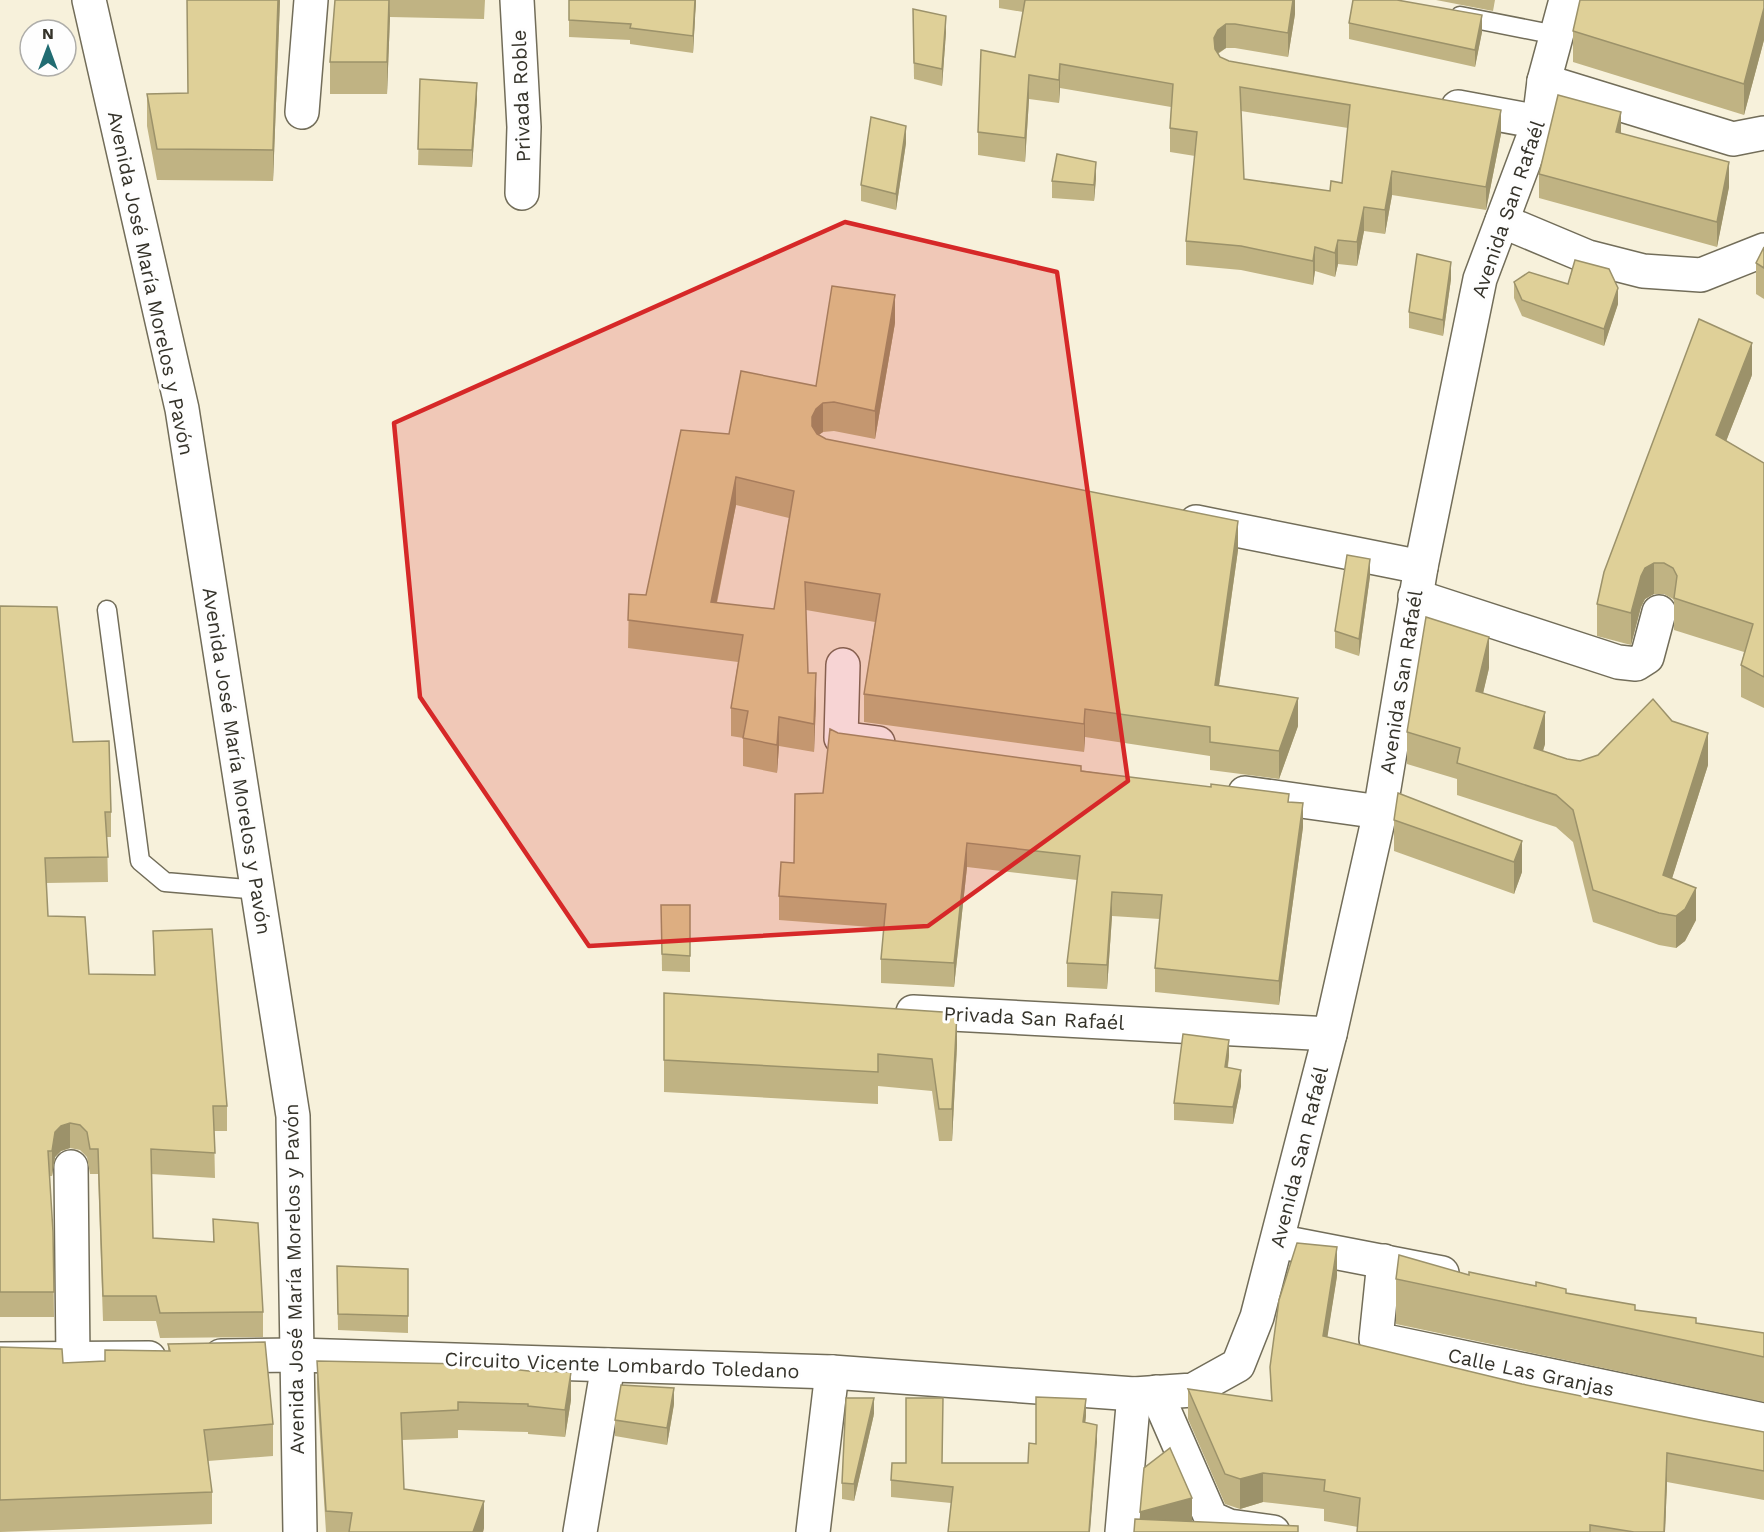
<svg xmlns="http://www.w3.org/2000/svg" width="1764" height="1532" viewBox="0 0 1764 1532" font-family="'Work Sans',sans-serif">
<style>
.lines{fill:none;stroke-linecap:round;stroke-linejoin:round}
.lane-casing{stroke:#726d59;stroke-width:21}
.street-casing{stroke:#726d59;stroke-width:36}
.secondary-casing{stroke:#726d59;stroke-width:36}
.lane{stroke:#fff;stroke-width:18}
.street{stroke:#fff;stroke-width:33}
.secondary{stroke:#fff;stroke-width:33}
.wall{fill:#c0b383;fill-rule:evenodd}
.shaded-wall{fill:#9c926a}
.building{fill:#dfd098;stroke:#9c926a;stroke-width:1.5;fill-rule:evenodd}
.marked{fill:#d62828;fill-opacity:0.2;stroke:#d62828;stroke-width:4.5;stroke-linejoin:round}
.labels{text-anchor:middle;stroke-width:6;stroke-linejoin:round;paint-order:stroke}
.street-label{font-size:20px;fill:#35332a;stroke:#fefefe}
</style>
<rect width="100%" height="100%" fill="#f7f1db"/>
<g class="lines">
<defs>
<g id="lane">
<path d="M1460 16 1556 35"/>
<path d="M107 610 140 861 165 882 258 890"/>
</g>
<g id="street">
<path d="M517 0 524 127 522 193"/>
<path d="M1544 81 1733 139 1764 133"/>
<path d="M1458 107 1539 122"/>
<path d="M302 112 311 0"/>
<path d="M1502 221 1588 257 1643 271 1701 275 1764 250"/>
<path d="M1196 522 1421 567"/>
<path d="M1415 596 1618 662 1636 664 1647 657 1659 612"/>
<path d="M843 665 841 738 878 743"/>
<path d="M1245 793 1380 812"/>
<path d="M913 1012 1330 1034"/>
<path d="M71 1167 73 1359"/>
<path d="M1292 1244 1442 1273"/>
<path d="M1384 1261 1376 1339 1764 1420"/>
<path d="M221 1356 298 1355 832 1372 1134 1394 1193 1390 1238 1365 1257 1317 1330 1034 1380 812 1421 567 1480 279 1539 122 1544 81 1566 0"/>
<path d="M0 1359 149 1358"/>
<path d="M1156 1392 1211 1518 1229 1526 1273 1532"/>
<path d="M580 1532 608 1365"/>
<path d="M813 1532 832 1372"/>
<path d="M1122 1532 1134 1394"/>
</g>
<path id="secondary" d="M89 0 182 409 293 1116 300 1532"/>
</defs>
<use href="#lane" class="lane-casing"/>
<use href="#street" class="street-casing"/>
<use href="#secondary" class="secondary-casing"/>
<use href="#lane" class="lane"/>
<use href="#street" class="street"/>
<use href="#secondary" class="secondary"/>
</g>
<g class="wall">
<path d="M187 0H280L273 181 157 180 147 126V94L188 93Z"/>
<path d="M335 0H485L484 19 390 17 387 94H330V62Z"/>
<path d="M569 0H696L693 53 630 44V40L569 37Z"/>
<path d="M999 0H1295V14L1288 57 1235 48H1226L1218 54 1220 57 1229 61 1501 134 1486 210 1392 195 1385 234 1364 231 1357 266 1338 264 1335 277 1315 271 1313 285 1241 270 1186 265V241L1195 156 1170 152V128L1171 107 1060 88 1059 103 1029 99 1025 162 978 155V132L1015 57 1023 12 999 8ZM1241 111 1348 128 1342 183 1330 191 1244 179Z"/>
<path d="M1436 0H1495L1493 11Z"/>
<path d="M1764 0V40L1744 115 1573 62V31Z"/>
<path d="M913 9 946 32 942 86 914 79Z"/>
<path d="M1349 23 1482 32 1475 67 1349 39Z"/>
<path d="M420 79 477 99 472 167 418 165Z"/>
<path d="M1621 133 1729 187 1717 247 1539 198V174Z"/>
<path d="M906 143 896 210 861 201V185Z"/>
<path d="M1096 178 1094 201 1052 198V181Z"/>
<path d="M1764 247V299L1756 294V263Z"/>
<path d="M1451 279 1443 336 1409 328V312Z"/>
<path d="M1514 282 1618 304 1604 346 1522 316 1514 298Z"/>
<path d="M895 323 875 439 834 431 823 432 818 435 826 439 1238 550 1219 686 1298 726 1279 779 1210 770V756L1085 737 1084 752 864 722V694L875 622 806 610 808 673 816 701 814 752 779 746 777 773 743 766V738L731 736V708L738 662 628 648 629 594 646 595 729 434 816 386ZM736 505 789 518 774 609 717 603Z"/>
<path d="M1752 375 1726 441 1764 463V708L1741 697V665L1744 652 1674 630V601L1673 599 1664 594H1654L1645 599 1641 607 1631 645 1597 636V604Z"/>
<path d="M1370 576 1359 656 1335 648V631Z"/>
<path d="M0 606 111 812V837H107L108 882 46 883 48 916 89 974 154 975 153 931 227 1106V1131H214L215 1178 151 1174 153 1238 213 1242V1219L263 1312V1337L160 1338 156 1321H103L98 1174H90L87 1157 80 1150 70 1148 61 1151 55 1157 52 1176H49L53 1232 54 1317H0Z"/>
<path d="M1489 668 1483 693 1545 744 1543 751 1567 759 1580 761 1708 765 1672 878 1696 920 1685 941 1676 948 1659 945 1593 922 1573 842 1556 827 1457 795V779L1407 764V732Z"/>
<path d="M838 733 1289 802 1303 827 1279 1005 1155 992V968L1160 919 1112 916 1107 989 1067 987V963L1077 880 967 867 954 987 881 983V959L884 928 779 920V896L794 863 823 793Z"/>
<path d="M1394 820 1522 841V872L1514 894 1394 851Z"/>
<path d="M661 905H690V972L662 971Z"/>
<path d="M664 993 957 1045 952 1141H939L932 1091 878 1086V1104L664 1092Z"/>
<path d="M1229 1056 1228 1067 1241 1086 1233 1124 1174 1120V1103Z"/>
<path d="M337 1266 408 1269V1333L338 1330Z"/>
<path d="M1469 1275 1566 1293 1635 1310 1696 1323 1764 1333V1402L1396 1324V1279Z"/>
<path d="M1337 1276 1327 1337 1522 1384 1705 1421 1764 1432V1500L1667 1482 1665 1532H1357L1358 1527 1324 1521V1509L1263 1502 1240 1509 1225 1504 1188 1419V1389L1271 1401 1270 1367Z"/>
<path d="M168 1344 273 1424V1456L208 1461 212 1492V1524L0 1532V1347L63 1363 105 1361 168 1351Z"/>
<path d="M317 1361 571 1400 565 1437 528 1434V1432L458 1430V1438L402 1440 404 1489 484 1528 483 1532H326L317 1389Z"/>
<path d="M674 1404 667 1445 615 1436V1420Z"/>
<path d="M874 1414 854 1501 842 1499V1483Z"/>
<path d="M1086 1416 1085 1423 1097 1442 951 1503 891 1497V1480L942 1463H1028L1036 1444Z"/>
</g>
<g class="shaded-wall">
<path d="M278 0H280L273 181V150Z"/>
<path d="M389 0 390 17 387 94V62Z"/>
<path d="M695 0H696L693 53V36Z"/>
<path d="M1293 0H1295V14L1288 57V33Z"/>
<path d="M1764 8V40L1744 115V84Z"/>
<path d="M1482 15V32L1475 67V50Z"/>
<path d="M946 16V32L942 86V69Z"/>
<path d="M1226 24V48L1218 53 1214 62V38L1218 30Z"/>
<path d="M1060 64V88L1059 103V80Z"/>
<path d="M1029 75V99L1025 162V138Z"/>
<path d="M477 83V99L472 167V150Z"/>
<path d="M1501 110V134L1486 210V187Z"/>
<path d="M1621 112V136L1616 132Z"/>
<path d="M906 126V143L896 210V194Z"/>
<path d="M1096 162V178L1094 201V185Z"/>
<path d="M1729 162V187L1717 247V222Z"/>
<path d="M1392 171V195L1385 234V210Z"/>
<path d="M1364 207V231L1357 266V242Z"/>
<path d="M1338 240V264L1335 277V253Z"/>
<path d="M1315 247V271L1313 285V261Z"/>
<path d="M1451 262V279L1443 336V320Z"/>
<path d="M1618 288V304L1604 346V329Z"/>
<path d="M895 295V323L875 439V411Z"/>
<path d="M1752 343V375L1716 467V435Z"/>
<path d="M823 403V432L816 437 812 445V417L816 409Z"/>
<path d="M736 477V505L711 630V602Z"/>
<path d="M1238 521V550L1215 713V685Z"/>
<path d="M1370 559V576L1359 656V639Z"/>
<path d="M1654 563V594L1645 599 1641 607 1631 645V613L1641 576 1645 568Z"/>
<path d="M1489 637V668L1476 723V691Z"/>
<path d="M816 673V701L814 752V724Z"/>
<path d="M1298 698V726L1279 779V751Z"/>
<path d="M1085 709V737L1084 752V724Z"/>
<path d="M1545 712V744L1534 779V748Z"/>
<path d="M779 717V746L777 773V745Z"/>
<path d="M1708 733V765L1663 907V875Z"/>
<path d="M1303 803V827L1279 1005V981Z"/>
<path d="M1522 841V872L1514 894V862Z"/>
<path d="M967 843V867L954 987V963Z"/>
<path d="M1696 888V920L1685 941 1676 948V916Z"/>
<path d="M1112 892V916L1107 989V965Z"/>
<path d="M957 1013V1045L952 1141V1109Z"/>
<path d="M1229 1040V1056L1225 1083V1067Z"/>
<path d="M1241 1070V1086L1233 1124V1107Z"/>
<path d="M70 1123V1148L61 1151 55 1157 52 1176V1151L55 1132 61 1126Z"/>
<path d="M1337 1247V1276L1323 1365V1336Z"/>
<path d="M571 1372V1400L565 1437V1410Z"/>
<path d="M674 1388V1404L667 1445V1428Z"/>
<path d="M874 1398V1414L854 1501V1484Z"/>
<path d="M1086 1399V1416L1083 1439V1422Z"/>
<path d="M1097 1425V1442L1090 1532H1089Z"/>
<path d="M1667 1453V1482L1665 1532H1664Z"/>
<path d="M1263 1473V1502L1240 1509V1479Z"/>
<path d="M1192 1498V1522L1140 1532V1512Z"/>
<path d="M484 1501V1528L483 1532H473Z"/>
</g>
<g class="building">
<path d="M187 0H278L273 150 157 149 147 94 188 93Z"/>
<path d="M335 0H389L387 62H330Z"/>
<path d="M569 0H695L693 36 630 28 631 24 569 20Z"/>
<path d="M1025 0H1293L1288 33 1235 24H1226L1218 30 1214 38 1215 49 1220 57 1229 61 1501 110 1486 187 1392 171 1385 210 1364 207 1357 242 1338 240 1335 253 1315 247 1313 261 1241 246 1186 241 1197 132 1170 128 1173 84 1060 64 1059 80 1029 75 1025 138 978 132 981 50 1015 57ZM1240 87 1350 105 1342 183 1331 181 1330 191 1244 179Z"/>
<path d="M1353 0H1397L1482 15 1475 50 1349 23Z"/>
<path d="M1580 0H1764V8L1744 84 1573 31Z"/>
<path d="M913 9 946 16 942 69 914 63Z"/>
<path d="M420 79 477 83 472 150 418 149Z"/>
<path d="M1558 95 1621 112 1616 132 1729 162 1717 222 1539 174Z"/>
<path d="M871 117 906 126 896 194 861 185Z"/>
<path d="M1057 154 1096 162 1094 185 1052 181Z"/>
<path d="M1764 247V268L1756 263Z"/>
<path d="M1417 254 1451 262 1443 320 1409 312Z"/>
<path d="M1575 260 1609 269 1618 288 1604 329 1522 300 1514 282 1529 272 1568 284Z"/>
<path d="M832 286 895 295 875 411 834 402 823 403 816 409 812 417V426L817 434 826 439 1238 521 1215 685 1298 698 1279 751 1210 742V727L1085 709 1084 724 864 694 880 594 805 582 808 673H816L814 724 779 717 777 745 743 738 748 711 731 708 743 635 628 620 629 594 646 595 681 430 729 434 741 371 816 386ZM736 477 794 491 774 609 711 602Z"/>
<path d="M1699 319 1752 343 1716 435 1764 463V677L1741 665 1753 624 1674 598 1677 576 1673 568 1664 563H1654L1645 568 1641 576 1631 613 1597 604 1604 572Z"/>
<path d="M1347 555 1370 559 1359 639 1335 631Z"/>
<path d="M0 606 57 607 73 742 109 741 111 812H105L108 857 45 858 48 916 85 917 89 974 155 975 153 931 212 929 227 1106H213L215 1153 151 1149 153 1238 214 1242 213 1219 258 1223 263 1312 160 1313 156 1296H103L98 1149H90L87 1132 80 1125 70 1123 61 1126 55 1132 52 1151H48L53 1232 54 1292H0Z"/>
<path d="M1426 617 1489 637 1476 691 1545 712 1534 748 1567 759 1580 761 1598 755 1653 699 1672 721 1708 733 1663 875 1696 888 1685 909 1676 916 1659 913 1593 890 1573 810 1556 795 1457 763 1460 748 1407 732Z"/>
<path d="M830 729 838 733 1081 766V771L1211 787V784L1289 794 1288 802 1303 803 1279 981 1155 968 1162 895 1112 892 1107 965 1067 963 1080 856 967 843 954 963 881 959 886 904 779 896 781 862 794 863 795 794 823 793Z"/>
<path d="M1398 793 1522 841 1514 862 1394 820Z"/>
<path d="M661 905H690V956L662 954Z"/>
<path d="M664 993 957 1013 952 1109H939L932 1059 878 1054V1072L664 1060Z"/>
<path d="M1183 1034 1229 1040 1225 1067 1241 1070 1233 1107 1174 1103Z"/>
<path d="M1297 1243 1337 1247 1323 1336 1522 1384 1705 1421 1764 1432V1471L1667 1453 1664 1532H1634L1590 1525V1532H1357L1360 1498 1324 1491 1325 1480 1263 1473 1240 1479 1225 1474 1188 1389 1272 1401 1270 1367 1279 1300Z"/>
<path d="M1399 1255 1469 1275V1272L1536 1286V1282L1566 1289V1293L1635 1305V1310L1696 1318V1323L1764 1333V1357L1396 1279Z"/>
<path d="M337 1266 408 1269V1316L338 1314Z"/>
<path d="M265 1342 273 1424 204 1430 212 1492 0 1500V1347L62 1349 63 1363 105 1361V1350L170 1351 168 1344Z"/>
<path d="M317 1361 466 1364 529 1371 571 1372 565 1410 528 1406V1404L458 1402V1410L401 1413 404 1489 484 1501 473 1532H349L352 1513 326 1511Z"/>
<path d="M621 1385 674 1388 667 1428 615 1420Z"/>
<path d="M1036 1397 1086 1399 1083 1422 1097 1425 1089 1532H948L953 1487 891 1480 892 1463H906V1398H943L942 1463H1028L1029 1443 1036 1444Z"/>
<path d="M846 1398H874L854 1484 842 1483Z"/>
<path d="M1170 1448 1192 1498 1140 1512 1144 1468Z"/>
<path d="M1135 1519 1298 1526V1532H1134Z"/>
</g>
<path class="marked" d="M845 222 1057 272 1128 781 928 926 589 946 420 697 394 423Z"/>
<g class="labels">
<g class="street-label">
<text transform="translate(521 96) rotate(-92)" y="7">Privada Roble</text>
<text transform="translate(1508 209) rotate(-71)" y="7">Avenida San Rafaél</text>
<text transform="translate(151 283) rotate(78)" y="7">Avenida José María Morelos y Pavón</text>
<text transform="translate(1401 682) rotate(-81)" y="7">Avenida San Rafaél</text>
<text transform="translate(237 761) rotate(81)" y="7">Avenida José María Morelos y Pavón</text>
<text transform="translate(1034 1018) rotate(3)" y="7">Privada San Rafaél</text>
<text transform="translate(1299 1157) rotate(-76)" y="7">Avenida San Rafaél</text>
<text transform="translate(294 1279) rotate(-91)" y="7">Avenida José María Morelos y Pavón</text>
<text transform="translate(622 1365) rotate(2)" y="7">Circuito Vicente Lombardo Toledano</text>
<text transform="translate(1531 1372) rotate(12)" y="7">Calle Las Granjas</text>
</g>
</g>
<g transform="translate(48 48)"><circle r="28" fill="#fefefe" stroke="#aeada9" stroke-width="1.5"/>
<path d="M0-4.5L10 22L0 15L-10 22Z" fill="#216c72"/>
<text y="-9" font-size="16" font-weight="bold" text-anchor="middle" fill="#35332a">N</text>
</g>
</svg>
